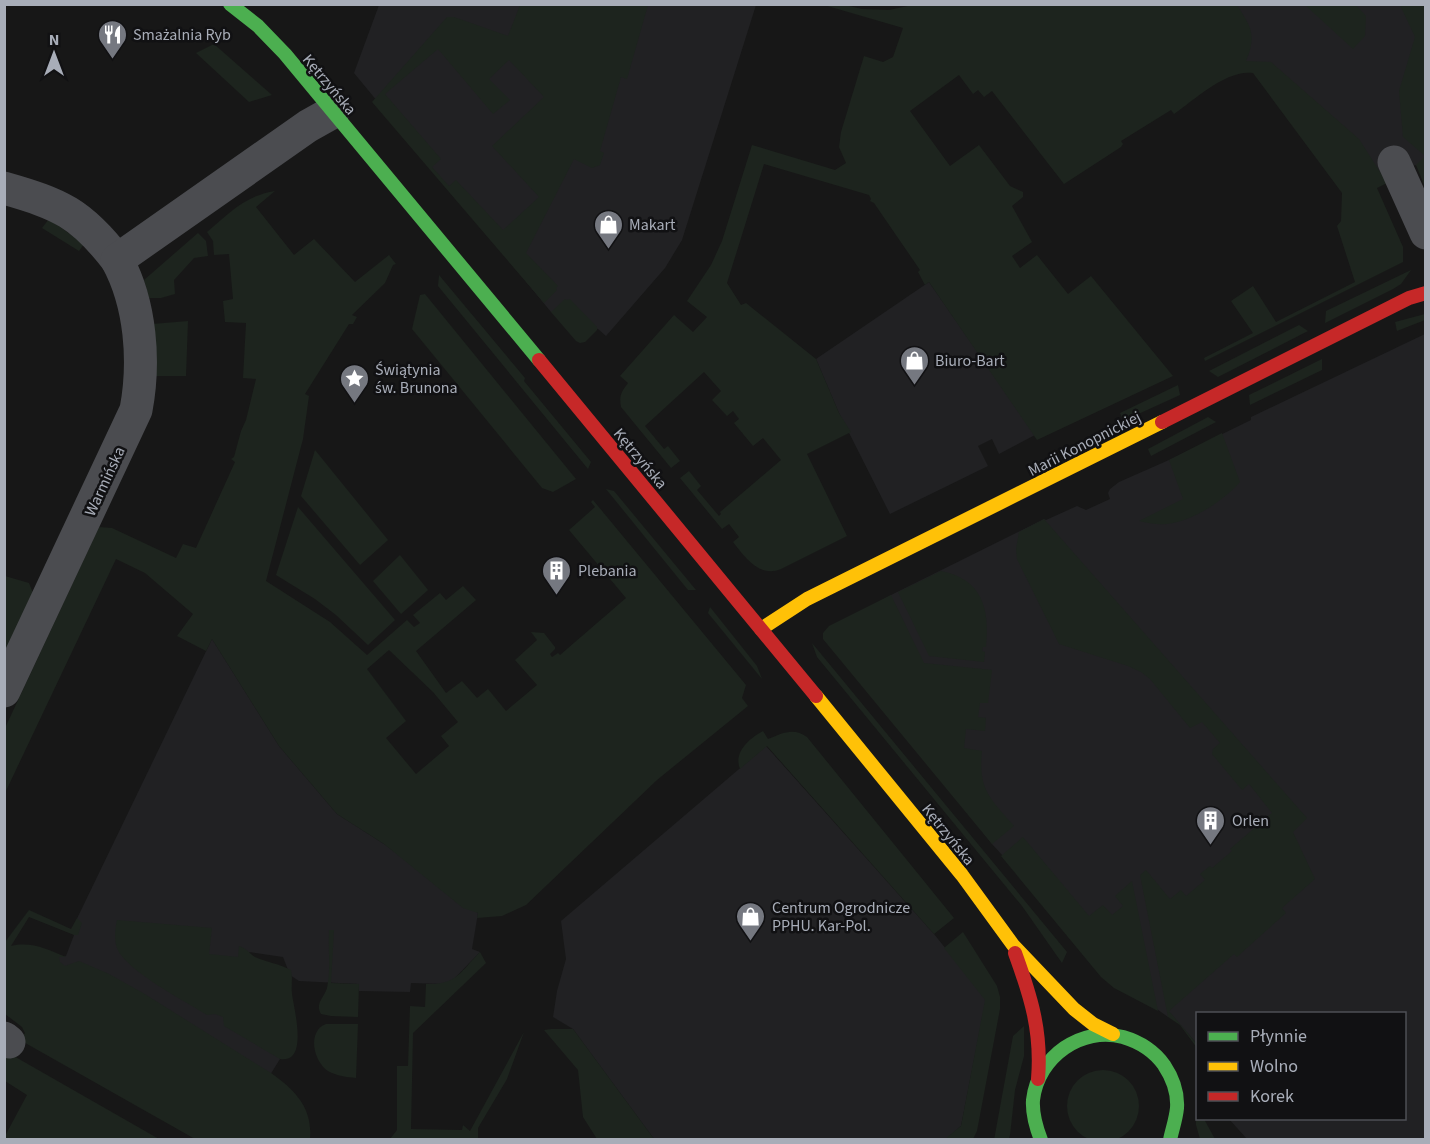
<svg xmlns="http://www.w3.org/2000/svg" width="1430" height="1144" viewBox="0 0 1430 1144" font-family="'Source Sans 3',sans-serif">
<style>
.built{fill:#212123}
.green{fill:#1d241e;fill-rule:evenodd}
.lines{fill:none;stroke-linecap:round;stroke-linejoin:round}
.street{stroke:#4b4c50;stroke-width:33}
.fast{stroke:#4caf50;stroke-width:14}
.slow{stroke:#ffc107;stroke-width:14}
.jam{stroke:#c62828;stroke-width:14}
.labels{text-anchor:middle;stroke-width:5;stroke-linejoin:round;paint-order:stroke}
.poi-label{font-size:16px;fill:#a8adb8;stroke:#111113;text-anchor:start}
.street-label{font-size:16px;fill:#a8adb8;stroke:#111113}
</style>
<rect width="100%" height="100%" fill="#171717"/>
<g class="built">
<path d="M379 5H756L682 240 665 268 606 336 598 329 551 312 354 73Z"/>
<path d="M1188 5H1425V171L1415 165 1387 183 1246 61Z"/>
<path d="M929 282 1035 435 999 454 992 439 978 446 988 466 890 514 839 413 816 359Z"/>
<path d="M1425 334V1139H1247L1229 1119 1404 1118V1014H1198L1197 1044 1169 1012 1168 1017 1116 980 992 844 877 697 850 618 891 595 1044 519 1046 520 1077 506 1086 510 1110 499 1108 493 1110 489 1119 482 1169 460 1251 420V417Z"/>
<path d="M212 639 279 746 337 814 384 844 478 913 472 949 480 952 453 980 444 984 411 983 410 992 359 991 358 984 299 981 290 975 283 957 249 952 280 1059 239 1125 39 1000 58 957 66 956 74 935 71 931Z"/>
<path d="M766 746 934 934 986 999 961 1126 945 1140 654 1139 573 1029 553 1017 557 991 566 959 561 921Z"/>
</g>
<g class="green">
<path d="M917 4 1237 5C1251 27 1257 35 1246 61L1271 62 1359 139 1387 183 1377 188 1403 247V262L1205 361 1204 358 1253 333 1231 301 1253 286 1276 322 1355 282 1337 226 1341 221 1342 193 1253 73C1227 69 1194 100 1174 114L1171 110 1121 141 1123 144 1121 147 1064 184 992 91 984 97 978 90 973 94 959 75 910 111 950 166 979 145 1010 186 1023 192V197L1012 206 1032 242 1012 256 1020 268 1037 255 1068 294 1091 276 1173 376 1037 440 929 282 925 285 918 272 920 270 874 203 870 201 871 199 869 195 764 164 727 283 741 305 746 303 816 359 839 413 851 432 807 454 847 536 781 569C759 578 745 557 733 542L739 537 729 524 722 529 680 478 689 471 701 486 697 490 719 516 721 514 720 512 781 460 763 438 753 446 734 423 739 419 733 411 727 416 712 400 721 391 704 372 645 426 664 449 668 446 680 461 671 468 621 407C619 396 621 392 628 383L620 376 674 315 693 332 707 317 687 301 711 265 722 241 752 145 835 170 846 163 839 147 841 132 864 56 883 62 893 57 903 28 824 5H845L862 9 889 10Z"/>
<path d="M520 5H648L627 79 621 77 600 151 604 153 600 165 592 168 574 159 526 253 558 286 556 288 557 290 544 303 372 102 447 17H454L508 36ZM438 49 493 114 510 100 489 79 509 60 544 97 492 146 539 197 503 230 456 180 449 186 432 167 441 159 385 94Z"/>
<path d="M1305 5H1356L1366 16 1365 36 1353 49Z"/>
<path d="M1400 5H1425V187L1416 165 1425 156 1403 137 1399 91 1415 37Z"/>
<path d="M214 44 272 95 249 102 196 53Z"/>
<path d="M275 191 256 207 294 255 314 239 355 282 389 255 396 264 393 265 385 283 352 315 357 317 353 324H349L305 394 309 396 303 439 266 581 330 622 367 655 407 620 414 627 420 623 413 615 440 593 446 600 463 586 476 600 416 651 446 693 462 681 477 698 488 689 506 711 537 685 515 660 537 640 531 632 544 633 555 647V649L550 654 552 657 558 653 560 655 626 598 569 530 595 507 591 502 593 500 746 685 742 698 748 706 657 780 526 905 502 916 477 918 478 913 463 908 384 844 337 814 279 746 212 639 206 651 177 636 193 614 145 573 116 559 5 793V728L99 527 112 528 176 558 183 544 196 548 235 462 231 459 234 457 241 431 246 420 256 379 243 378 246 323 225 322 223 301 233 299 229 254 214 255 213 241 207 232C230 213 244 196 275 191ZM389 650 433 692 458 722 441 736 449 746 416 774 386 738 406 721 367 669Z"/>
<path d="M49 219 84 244 79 251 42 228Z"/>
<path d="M198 233 206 241 208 256 194 258 174 280 175 294 161 298H149L144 280Z"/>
<path d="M1411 270 1401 284 1393 289 1325 323 1326 311Z"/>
<path d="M439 275 525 378 524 381 591 462 588 469 438 286Z"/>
<path d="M425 294 576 479 553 492 542 488 412 329 420 295Z"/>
<path d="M565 299 567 300 570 299 597 327V330L585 342 580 343 576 341 551 312Z"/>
<path d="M1425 314V320L1397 331 1395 322Z"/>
<path d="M188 321 186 376H155L152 324Z"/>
<path d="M1299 325 1308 331 1218 377 1209 371Z"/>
<path d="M1322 359V370L1250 405 1249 395Z"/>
<path d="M1178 385 1180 395 1123 421 1120 413Z"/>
<path d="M1208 417 1216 422 1151 456 1148 449Z"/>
<path d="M1222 433 1240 482C1223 501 1193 521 1167 524 1158 525 1148 523 1139 521L1183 499 1169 460Z"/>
<path d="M315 450 388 540 360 565 301 496Z"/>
<path d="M606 489 614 491 696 590H688Z"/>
<path d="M298 507 395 620 368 645 336 615 315 599 276 575Z"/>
<path d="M1044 519 1307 818 1293 832 1315 879 1282 908 1286 913 1237 957 1234 954 1169 1011 1197 1044V1048L1180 1025 1168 1017 1140 875 1146 870 1170 899 1181 890 1186 896 1205 880 1200 874 1210 866 1212 868 1232 851 1230 849 1272 813 1249 784 1242 790 1212 754 1213 749 1220 743 1202 722 1190 728 1150 679 1141 672 1128 666 1059 644 1017 559 1016 549 1019 532Z"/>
<path d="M400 555 428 590 401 614 373 581Z"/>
<path d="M941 571C982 579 990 608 986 647H983L982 651 985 652 984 662 929 656 898 592Z"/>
<path d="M5 576 29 583 33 593 5 656Z"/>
<path d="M891 595 924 663 992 670 988 703H980L978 717 986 718 985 731 966 729 964 748 982 751C978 790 990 798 1014 826L992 844 823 639V633L829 626Z"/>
<path d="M710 607 757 666 762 679 708 613Z"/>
<path d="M812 643 1067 952 1062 963 1022 906 817 657Z"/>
<path d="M763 731 768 739C782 733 794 727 807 737L954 918 934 934 767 746 740 769C733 752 750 738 763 731Z"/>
<path d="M1023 837 1089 916 1103 905 1112 915 1123 906 1115 896 1132 881 1158 1011 1114 988 1101 977 1001 856Z"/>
<path d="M29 910 71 929 77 918 82 923 78 935H74L29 917 11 946C31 941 47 949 66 957H59L60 962 65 966 79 961 109 974 143 993 271 1073C295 1090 313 1108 310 1139H195L20 1040 25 1033 22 1027 5 1014V942Z"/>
<path d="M117 920 212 928 209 954 238 957 239 946C246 948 249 953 255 957 266 962 280 964 291 970 293 978 291 986 292 994 294 1009 309 1064 280 1059L224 1026 223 1017 215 1014 207 1015C185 1001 126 971 117 948 114 939 115 929 117 920Z"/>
<path d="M329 930H334L331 983 359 984 358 1017 331 1016 321 1014C315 1003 324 998 327 988 331 972 328 947 329 930Z"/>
<path d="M963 932 997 986 1000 997V1009L977 1131 973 1139H945L961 1126 985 1000 944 948Z"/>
<path d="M480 952 486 963 413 1033 411 1129 462 1130 463 1125 470 1131 524 1032 507 1079 478 1128V1139H390L397 1130V1066H408L410 1006 425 1007 426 984C457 985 460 972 480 952Z"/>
<path d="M326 1024H358L356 1078C346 1077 337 1076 328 1071 313 1061 307 1031 326 1024Z"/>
<path d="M1024 1026V1056L1015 1090 1010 1135 1009 1139 994 1140 1013 1036Z"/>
<path d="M551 1029H573L654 1139H597L583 1117 578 1070 544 1030Z"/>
<path d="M5 1051 159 1139 5 1140V1136L27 1095 5 1081Z"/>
<circle cx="1103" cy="1106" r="36"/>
<path d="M1196 1101H1197L1198 1118 1204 1119 1215 1139H1200L1196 1125Z"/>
</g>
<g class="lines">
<g class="street">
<path d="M1394 162 1426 233"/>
<path d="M4 188C60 204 81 213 117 260"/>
<path d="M4 691 136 410C145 362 141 304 117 260L308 126 333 112"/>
<path d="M4 1038 9 1042"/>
</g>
<g class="fast">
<path d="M230 4 258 26 285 54 539 360"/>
<path d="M1041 1140C1036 1127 1032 1114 1033 1100 1038 1056 1082 1026 1123 1037 1140 1042 1154 1051 1164 1065 1172 1077 1178 1093 1177 1108 1176 1119 1172 1130 1170 1140"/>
</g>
<g class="slow">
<path d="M761 629 807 599 1162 422"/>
<path d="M816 696 962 875 1013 945 1074 1009 1093 1024 1113 1034"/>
</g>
<g class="jam">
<path d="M539 360 816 696"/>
<path d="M1162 422 1409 298 1426 293"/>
<path d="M1015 953C1031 997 1042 1032 1038 1079"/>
</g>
</g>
<defs>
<symbol id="restaurant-pin" viewBox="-11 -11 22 30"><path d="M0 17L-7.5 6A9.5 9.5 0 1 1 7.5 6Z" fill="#757880" stroke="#111113"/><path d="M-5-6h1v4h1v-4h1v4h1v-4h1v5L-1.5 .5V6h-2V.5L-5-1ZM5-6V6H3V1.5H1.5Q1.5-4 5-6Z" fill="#fff"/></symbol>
<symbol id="shop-pin" viewBox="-11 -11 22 30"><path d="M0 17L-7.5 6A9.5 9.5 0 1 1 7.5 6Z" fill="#757880" stroke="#111113"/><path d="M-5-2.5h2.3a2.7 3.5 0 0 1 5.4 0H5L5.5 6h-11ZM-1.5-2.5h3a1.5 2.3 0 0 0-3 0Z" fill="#fff"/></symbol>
<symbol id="sight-pin" viewBox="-11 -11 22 30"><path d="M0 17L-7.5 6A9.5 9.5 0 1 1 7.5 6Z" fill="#757880" stroke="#111113"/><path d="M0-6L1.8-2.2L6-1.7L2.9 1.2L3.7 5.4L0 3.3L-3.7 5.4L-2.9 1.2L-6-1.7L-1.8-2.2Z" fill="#fff"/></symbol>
<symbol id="building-pin" viewBox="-11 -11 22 30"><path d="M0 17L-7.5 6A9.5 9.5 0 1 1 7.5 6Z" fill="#757880" stroke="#111113"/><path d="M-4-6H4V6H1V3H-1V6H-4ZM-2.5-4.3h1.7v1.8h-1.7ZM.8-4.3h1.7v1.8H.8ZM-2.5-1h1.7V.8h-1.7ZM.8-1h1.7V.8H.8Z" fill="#fff"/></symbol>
</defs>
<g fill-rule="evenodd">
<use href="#restaurant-pin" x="96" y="18" width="33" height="45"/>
<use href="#shop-pin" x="592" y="208" width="33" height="45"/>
<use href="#shop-pin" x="898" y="344" width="33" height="45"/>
<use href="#sight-pin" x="338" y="362" width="33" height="45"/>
<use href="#building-pin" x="540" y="554" width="33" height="45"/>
<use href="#building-pin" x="1194" y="804" width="33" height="45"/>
<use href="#shop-pin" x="734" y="900" width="33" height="45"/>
</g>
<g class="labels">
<g class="poi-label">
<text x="133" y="40">Smażalnia Ryb</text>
<text x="629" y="230">Makart</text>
<text x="935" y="366">Biuro-Bart</text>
<text x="375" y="375">Świątynia<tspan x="375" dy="18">św. Brunona</tspan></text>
<text x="578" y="576">Plebania</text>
<text x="1232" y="826">Orlen</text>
<text x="772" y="913">Centrum Ogrodnicze<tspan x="772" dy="18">PPHU. Kar-Pol.</tspan></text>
</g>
<g class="street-label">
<text transform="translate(330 84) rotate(50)" y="6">Kętrzyńska</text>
<text transform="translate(1084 443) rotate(-27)" y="6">Marii Konopnickiej</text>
<text transform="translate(641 458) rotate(50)" y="6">Kętrzyńska</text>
<text transform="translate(104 481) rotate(-65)" y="6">Warmińska</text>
<text transform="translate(949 834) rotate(51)" y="6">Kętrzyńska</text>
</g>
</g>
<rect width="1430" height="1144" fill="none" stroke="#a8adb8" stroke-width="12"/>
<rect x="1196" y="1012" width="210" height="108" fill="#111113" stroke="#4d4f55" stroke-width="1.5"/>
<rect x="1208" y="1032" width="30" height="9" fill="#4caf50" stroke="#4d4f55" stroke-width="1.5"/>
<text x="1250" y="1042" font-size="18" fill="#a8adb8">Płynnie</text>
<rect x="1208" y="1062" width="30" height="9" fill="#ffc107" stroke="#4d4f55" stroke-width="1.5"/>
<text x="1250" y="1072" font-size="18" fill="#a8adb8">Wolno</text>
<rect x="1208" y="1092" width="30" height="9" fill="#c62828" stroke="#4d4f55" stroke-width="1.5"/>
<text x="1250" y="1102" font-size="18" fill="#a8adb8">Korek</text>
<g transform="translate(54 54)" stroke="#111113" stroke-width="4.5" paint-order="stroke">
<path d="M0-4.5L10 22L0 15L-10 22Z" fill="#a8adb8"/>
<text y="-9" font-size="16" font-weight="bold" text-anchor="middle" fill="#a8adb8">N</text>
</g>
</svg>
